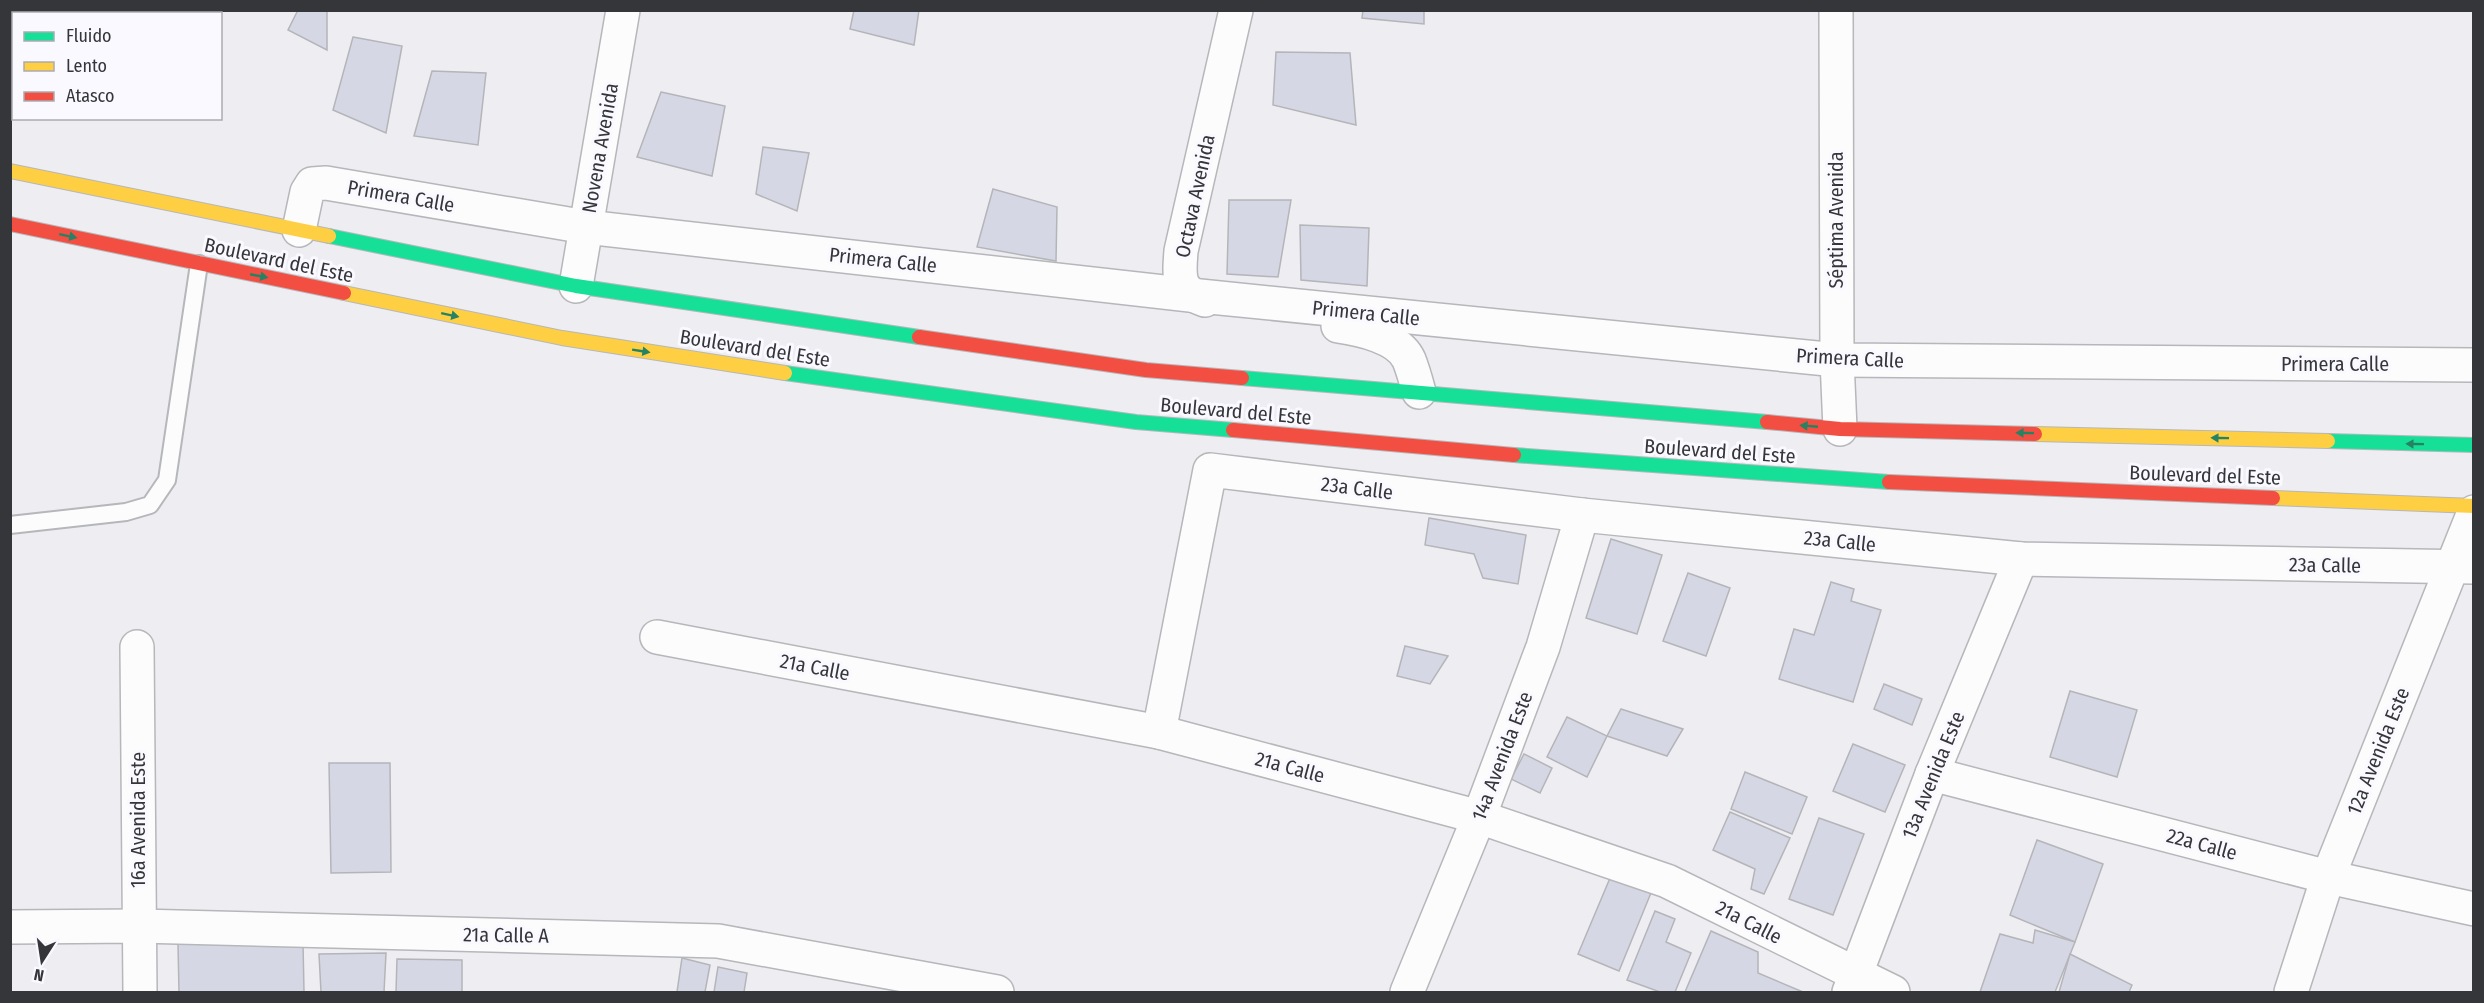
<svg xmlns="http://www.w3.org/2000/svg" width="2484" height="1003" viewBox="0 0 2484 1003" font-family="'Fira Sans Condensed',sans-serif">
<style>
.building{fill:#d6d7e4;stroke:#b4b5b9;stroke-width:1.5}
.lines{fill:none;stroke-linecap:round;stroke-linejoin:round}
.lane-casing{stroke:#b6b7ba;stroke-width:20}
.street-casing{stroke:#b6b7ba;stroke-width:36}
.fast-casing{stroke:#b6b7ba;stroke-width:16}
.slow-casing{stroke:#b6b7ba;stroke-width:16}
.jam-casing{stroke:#b6b7ba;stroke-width:16}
.lane{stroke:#fcfcfd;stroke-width:16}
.street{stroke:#fcfcfd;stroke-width:33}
.fast{stroke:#16e098;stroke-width:14}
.slow{stroke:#ffcf43;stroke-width:14}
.jam{stroke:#f24e42;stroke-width:14}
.oneway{fill:#278264}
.labels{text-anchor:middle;stroke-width:6;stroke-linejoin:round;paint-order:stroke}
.street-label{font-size:20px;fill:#353639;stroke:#f9f9ff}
</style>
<rect width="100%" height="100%" fill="#ededf2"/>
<g class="building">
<path d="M298 10H327V50L288 30Z"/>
<path d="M854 10H919L914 45 850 29Z"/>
<path d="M1363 10H1424V24L1362 18Z"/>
<path d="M353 37 402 46 386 133 333 110Z"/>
<path d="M1276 52 1350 53 1356 125 1273 105Z"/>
<path d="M432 71 486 73 478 145 414 136Z"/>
<path d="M661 92 725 106 712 176 637 157Z"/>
<path d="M763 147 809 153 797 211 756 194Z"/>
<path d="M993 189 1057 207 1056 261 977 247Z"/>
<path d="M1229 200H1291L1278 277 1227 274Z"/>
<path d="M1300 225 1369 228 1367 286 1301 280Z"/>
<path d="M1429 518 1526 535 1518 584 1483 578 1474 554 1425 545Z"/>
<path d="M1611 539 1662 555 1637 634 1586 618Z"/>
<path d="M1688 573 1730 588 1706 656 1663 641Z"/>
<path d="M1831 582 1854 589 1851 601 1881 610 1853 702 1779 679 1794 629 1814 635Z"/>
<path d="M1405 646 1448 656 1430 684 1397 676Z"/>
<path d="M1884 684 1922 699 1912 725 1874 709Z"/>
<path d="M2070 691 2137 710 2117 777 2050 757Z"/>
<path d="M1621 709 1683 729 1667 756 1607 736Z"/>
<path d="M1567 717 1607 736 1587 777 1547 757Z"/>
<path d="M1853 744 1905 765 1885 812 1833 791Z"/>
<path d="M1524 754 1552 768 1540 793 1511 779Z"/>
<path d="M329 763H390L391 872 331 873Z"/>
<path d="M1745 772 1807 797 1792 834 1731 809Z"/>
<path d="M1730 812 1790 838 1764 894 1751 889 1755 869 1713 850Z"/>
<path d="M1819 818 1864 834 1833 915 1789 899Z"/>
<path d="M2037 840 2103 864 2075 942 2010 915Z"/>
<path d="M1613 871 1653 888 1619 971 1578 954Z"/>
<path d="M1655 911 1675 919 1666 942 1691 953 1675 992H1660L1627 980Z"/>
<path d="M2035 930 2075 942 2055 992H1980L2000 934 2033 943Z"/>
<path d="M1711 931 1758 952V973L1803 992H1685Z"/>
<path d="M303 943 304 992H179L178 944Z"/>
<path d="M386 953 384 992H321L319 954Z"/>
<path d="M2070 954 2132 985 2129 992H2059Z"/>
<path d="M682 958 710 965 705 992H677Z"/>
<path d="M397 959 462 960V992H396Z"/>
<path d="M718 967 747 973 744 992H714Z"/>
</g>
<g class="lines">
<defs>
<path id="lane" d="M10 525 126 512 150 505 167 480 199 264"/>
<g id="street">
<path d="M1836 10 1837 360 1840 429"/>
<path d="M299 230 307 192 312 184 326 183 586 227 1190 295 1837 360 2474 365"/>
<path d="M576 286 623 10"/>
<path d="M1205 300C1177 291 1179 277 1181 251L1236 10"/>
<path d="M1338 326C1359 329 1399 337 1409 360 1413 370 1416 381 1419 392"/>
<path d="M657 637 1159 732 1479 817 1667 881 1893 992"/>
<path d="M137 647 140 992"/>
<path d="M1159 732 1210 470 1582 515 2021 559 2474 567"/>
<path d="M1932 774 2328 877 2474 909"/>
<path d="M10 927 139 926 718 941 997 992"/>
<path d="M1407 992 1479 817 1543 647 1582 515"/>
<path d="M1849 992 1932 774 2021 559"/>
<path d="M2291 992 2328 877 2474 512"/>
</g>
<g id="fast">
<path d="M329 236 576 286 919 337"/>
<path d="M785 373 1136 422 1233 430"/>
<path d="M1242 378 1767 422"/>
<path d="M2328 441 2474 445"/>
<path d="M1514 455 1889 482"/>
</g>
<g id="slow">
<path d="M10 171 329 236"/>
<path d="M344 293 562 338 785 373"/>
<path d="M2035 434 2328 441"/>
<path d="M2273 498 2474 506"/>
</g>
<g id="jam">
<path d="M10 224 344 293"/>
<path d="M919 337 1146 370 1242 378"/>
<path d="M1767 422 1840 429 2035 434"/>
<path d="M1233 430 1514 455"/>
<path d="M1889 482 2273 498"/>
</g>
</defs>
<use href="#lane" class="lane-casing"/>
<use href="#street" class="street-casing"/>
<use href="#fast" class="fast-casing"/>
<use href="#slow" class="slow-casing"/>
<use href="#jam" class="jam-casing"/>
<use href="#lane" class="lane"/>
<use href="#street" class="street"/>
<use href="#fast" class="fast"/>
<use href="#slow" class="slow"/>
<use href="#jam" class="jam"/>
</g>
<defs><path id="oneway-solid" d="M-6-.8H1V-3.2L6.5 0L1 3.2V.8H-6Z" transform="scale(1.5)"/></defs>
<g class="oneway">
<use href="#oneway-solid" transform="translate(68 236) rotate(12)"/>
<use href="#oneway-solid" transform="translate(259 276) rotate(11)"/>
<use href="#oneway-solid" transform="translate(450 315) rotate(12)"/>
<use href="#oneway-solid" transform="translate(641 351) rotate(9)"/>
<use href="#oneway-solid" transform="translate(1809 426) rotate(-175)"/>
<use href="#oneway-solid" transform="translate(2025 433) rotate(-179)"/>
<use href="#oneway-solid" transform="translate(2220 438) rotate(-179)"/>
<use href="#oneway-solid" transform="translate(2415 444) rotate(-179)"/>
</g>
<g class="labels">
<g class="street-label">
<text transform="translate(600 148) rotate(-80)" y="7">Novena Avenida</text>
<text transform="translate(401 196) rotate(10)" y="7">Primera Calle</text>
<text transform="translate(1195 196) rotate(-78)" y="7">Octava Avenida</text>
<text transform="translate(1836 220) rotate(-90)" y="7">Séptima Avenida</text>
<text transform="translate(279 260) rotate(12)" y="7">Boulevard del Este</text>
<text transform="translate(883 260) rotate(6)" y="7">Primera Calle</text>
<text transform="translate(1366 313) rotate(6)" y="7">Primera Calle</text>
<text transform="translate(755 348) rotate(9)" y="7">Boulevard del Este</text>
<text transform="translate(1850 358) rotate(3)" y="7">Primera Calle</text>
<text x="2335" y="371">Primera Calle</text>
<text transform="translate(1236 411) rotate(5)" y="7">Boulevard del Este</text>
<text transform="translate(1720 451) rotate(4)" y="7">Boulevard del Este</text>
<text transform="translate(2205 475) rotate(2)" y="7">Boulevard del Este</text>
<text transform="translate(1357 488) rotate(7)" y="7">23a Calle</text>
<text transform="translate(1840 541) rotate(6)" y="7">23a Calle</text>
<text transform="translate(2325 565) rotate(1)" y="7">23a Calle</text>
<text transform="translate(815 667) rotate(11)" y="7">21a Calle</text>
<text transform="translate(2378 751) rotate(-68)" y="7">12a Avenida Este</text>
<text transform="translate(1502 756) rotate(-69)" y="7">14a Avenida Este</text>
<text transform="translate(1290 767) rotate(15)" y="7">21a Calle</text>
<text transform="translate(1933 775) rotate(-68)" y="7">13a Avenida Este</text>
<text transform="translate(138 820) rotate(-90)" y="7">16a Avenida Este</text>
<text transform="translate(2202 844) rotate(15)" y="7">22a Calle</text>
<text transform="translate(1749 922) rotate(27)" y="7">21a Calle</text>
<text transform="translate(506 935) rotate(1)" y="7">21a Calle A</text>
</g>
</g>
<rect width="2484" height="1003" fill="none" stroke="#353639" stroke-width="24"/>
<rect x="12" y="12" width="210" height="108" fill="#f9f9ff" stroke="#ababb0" stroke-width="1.5"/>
<rect x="24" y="32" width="30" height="9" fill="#16e098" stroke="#ababb0" stroke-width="1.5"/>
<text x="66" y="42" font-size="18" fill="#353639">Fluido</text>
<rect x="24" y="62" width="30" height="9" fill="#ffcf43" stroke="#ababb0" stroke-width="1.5"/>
<text x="66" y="72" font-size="18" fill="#353639">Lento</text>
<rect x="24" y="92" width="30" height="9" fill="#f24e42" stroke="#ababb0" stroke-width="1.5"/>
<text x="66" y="102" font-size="18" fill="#353639">Atasco</text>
<g transform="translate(42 961) rotate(192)" stroke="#f9f9ff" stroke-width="4.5" paint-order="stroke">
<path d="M0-4.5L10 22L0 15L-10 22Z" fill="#353639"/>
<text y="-9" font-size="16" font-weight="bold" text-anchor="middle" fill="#353639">N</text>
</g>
</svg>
